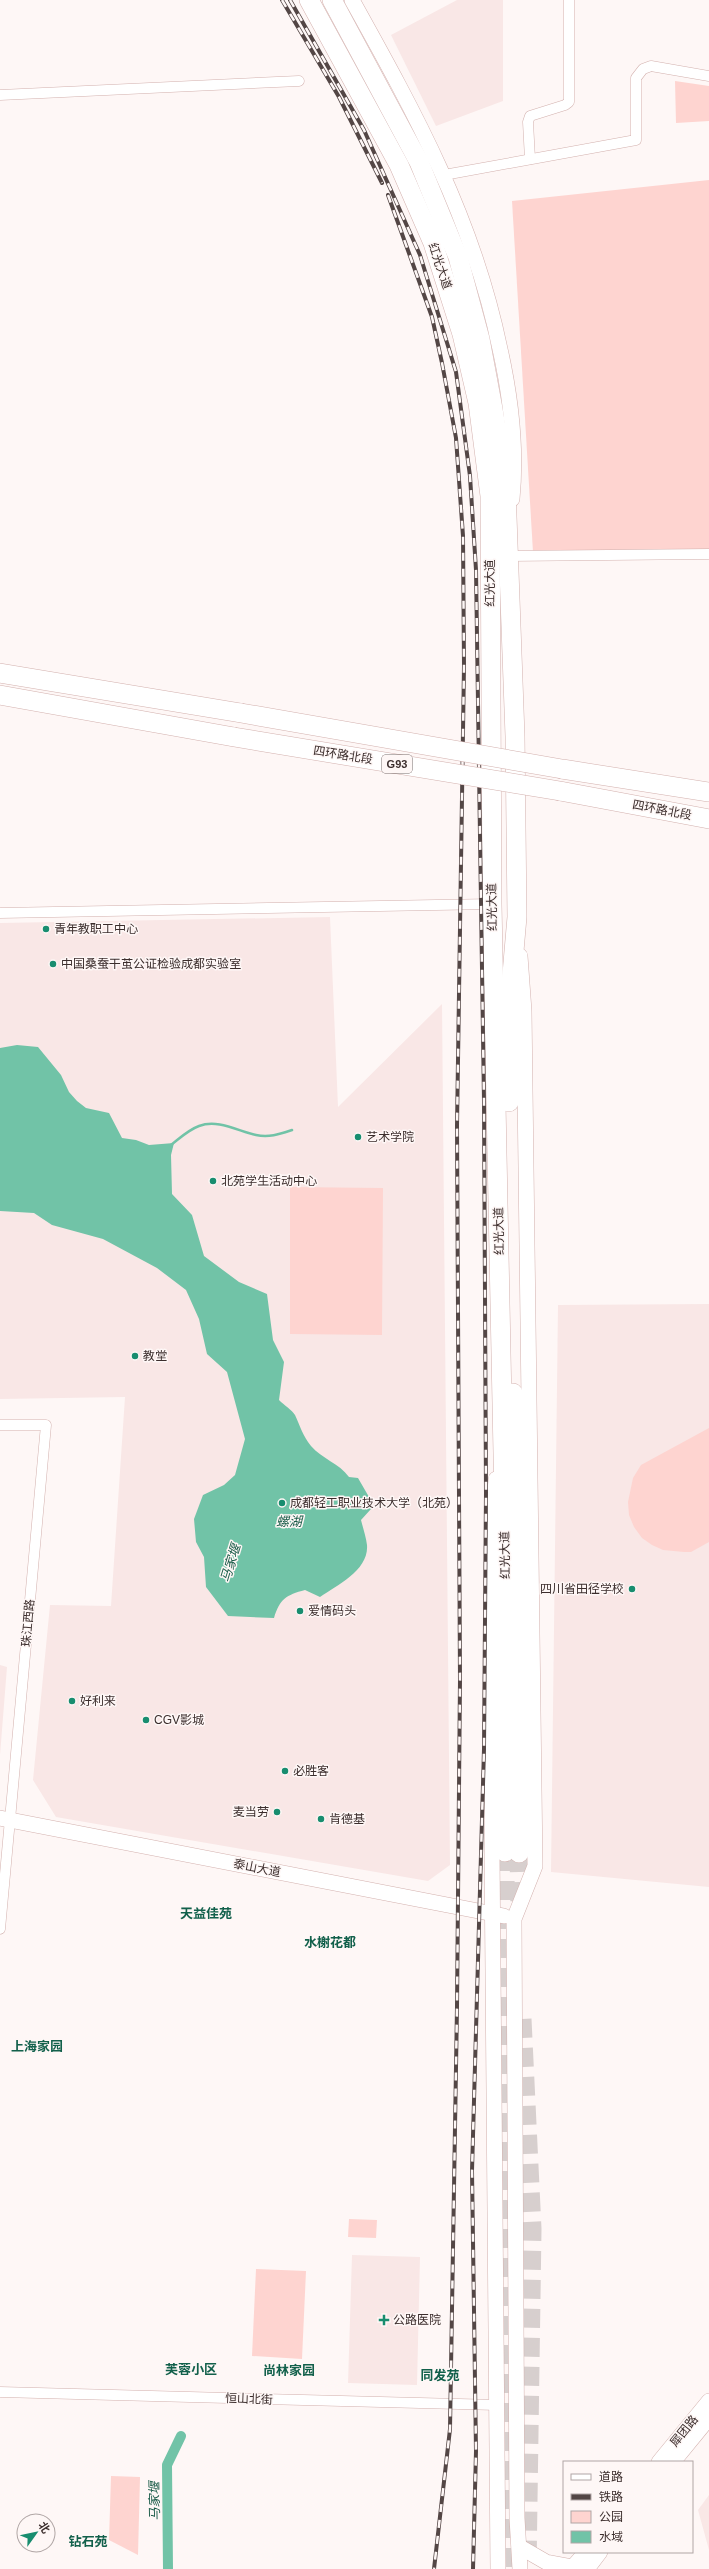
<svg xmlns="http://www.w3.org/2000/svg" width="709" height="2569" viewBox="0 0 709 2569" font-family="Helvetica,'Noto Sans SC',sans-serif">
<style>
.built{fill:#f9e7e6}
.green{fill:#fed4d0}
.water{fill:#71c3a7}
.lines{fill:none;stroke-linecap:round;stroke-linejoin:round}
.stream{stroke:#71c3a7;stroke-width:2.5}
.canal{stroke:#71c3a7;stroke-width:10}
.highway-tunnel{stroke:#d7cfce;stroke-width:19;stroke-dasharray:19 10;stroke-linecap:butt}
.street-casing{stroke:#d3b1ae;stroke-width:11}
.secondary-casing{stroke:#d3b1ae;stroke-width:16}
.highway-casing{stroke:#d3b1ae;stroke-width:20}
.street{stroke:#fff;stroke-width:10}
.secondary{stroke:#fff;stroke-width:15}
.highway{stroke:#fff;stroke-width:19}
.rail-casing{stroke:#534645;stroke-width:4}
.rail{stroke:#fef7f6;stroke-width:2.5;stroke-dasharray:8;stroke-linecap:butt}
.highway-bridge-casing{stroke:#d3b1ae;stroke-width:20;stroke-linecap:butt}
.highway-bridge{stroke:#fff;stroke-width:19}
.poi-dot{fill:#188d6f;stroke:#fef7f6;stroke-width:1.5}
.labels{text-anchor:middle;stroke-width:3;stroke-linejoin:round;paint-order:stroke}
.shield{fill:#fef7f6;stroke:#766a69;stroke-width:1}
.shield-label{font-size:11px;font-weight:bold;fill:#3b2d2c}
.street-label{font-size:12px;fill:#3b2d2c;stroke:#fef7f6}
.poi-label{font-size:12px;fill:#3b2d2c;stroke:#fef7f6;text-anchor:start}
.water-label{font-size:13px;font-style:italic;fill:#1b5c49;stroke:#fef7f6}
.neighbourhood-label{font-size:13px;font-weight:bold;fill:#12604b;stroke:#fef7f6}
</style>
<rect width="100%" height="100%" fill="#fef7f6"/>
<g class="built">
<path d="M457 0H503V101L436 126 391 35Z"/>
<path d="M330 917 338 1107 442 1004 450 1865 428 1881 56 1817 33 1780 50 1605 111 1606 125 1397 0 1399V923Z"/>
<path d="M709 1304V1887L551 1872 558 1305Z"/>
<path d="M0 1665 7 1667 0 1755Z"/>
<path d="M352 2255 420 2257 417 2385 348 2383Z"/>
<path d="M709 2495V2550L698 2510Z"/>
</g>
<g class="green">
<path d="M675 81 709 86V121L676 123Z"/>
<path d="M709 180V550L533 552 512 201Z"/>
<path d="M290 1187 383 1188 382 1335 290 1334Z"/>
<path d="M709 1428V1542L691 1552H684L663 1550 652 1545 642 1538 634 1527 629 1515 628 1502 633 1478 641 1465Z"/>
<path d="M349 2219 377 2220 376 2238 348 2237Z"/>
<path d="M256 2269 306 2271 302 2359 252 2356Z"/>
<path d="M111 2476 140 2477 138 2555 109 2540Z"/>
</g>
<path class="water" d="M17 1045 38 1047 61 1075 69 1092 77 1101 86 1108 109 1113 122 1138 136 1140 149 1145 174 1143 171 1155 172 1194 192 1215 204 1256 239 1282 267 1294 273 1340 284 1362 279 1400C284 1405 292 1410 295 1415 300 1426 303 1436 311 1446 322 1459 339 1463 349 1477L358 1478 369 1497 371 1509 361 1520C363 1528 366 1537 367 1545 369 1570 338 1585 320 1597L305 1590C286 1595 280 1599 274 1618L228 1616 206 1587 204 1557 196 1542 194 1519 203 1495 224 1485 235 1475 245 1439 227 1372 207 1354 199 1319 186 1290 157 1268 103 1239 52 1225 34 1213 0 1211V1048Z"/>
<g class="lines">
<path class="stream" d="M171 1145C180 1138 188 1130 199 1126 218 1119 238 1131 256 1135 269 1138 280 1134 292 1130"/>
<path class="canal" d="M168 2569 167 2465 181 2436"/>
<g class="highway-tunnel">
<path d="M505 1852 508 2569"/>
<path d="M519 1853 520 1910"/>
<path d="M522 2019 532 2229 527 2569"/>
</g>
<defs>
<g id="street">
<path d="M0 95 299 81"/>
<path d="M530 159 528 122 530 116 565 105 569 102V0"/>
<path d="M444 175 636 140V78L643 69 651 66 709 76"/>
<path d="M508 556 709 554"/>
<path d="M0 913 492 904"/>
<path d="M0 1425H46L0 1929"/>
<path d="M0 2392 498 2405"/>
</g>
<g id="secondary">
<path d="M352 0C416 115 473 218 500 349 511 398 517 448 512 499"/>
<path d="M496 1479 493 1517 492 1853 498 2569"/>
<path d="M0 1818 504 1916"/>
<path d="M659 2462 709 2401"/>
<path d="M673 2462 709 2418"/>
<path d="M520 2547 546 2562 573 2567"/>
<path d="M520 2569 517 2518 514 1919 535 1866 524 1011 520 956"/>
<path d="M571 2569 586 2552"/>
<path d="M587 2569 600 2552"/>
</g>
<g id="highway">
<path d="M309 0 399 165 433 243 462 334 478 403 490 496 492 904 505 1553V1852"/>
<path d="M332 0 419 162 458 257 480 339 493 409 506 489 515 736 517 917 509 1008V1102"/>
<path d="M0 673 241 713"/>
<path d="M0 695 234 737"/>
<path d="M562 769 709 792"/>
<path d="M560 791 709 819"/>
<path d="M513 1393 524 1465"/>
<path d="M516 1452 519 1540V1853"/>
</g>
</defs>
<use href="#street" class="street-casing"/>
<use href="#secondary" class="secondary-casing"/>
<use href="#highway" class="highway-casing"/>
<use href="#street" class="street"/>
<use href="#secondary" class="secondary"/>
<use href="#highway" class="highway"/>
<defs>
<g id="rail">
<path d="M282 0 339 97 382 183"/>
<path d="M290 0 364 130 420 255 456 372 470 476 476 570 484 1101 486 1492 484 1749 472 2171 476 2451 473 2569"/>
<path d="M388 195 432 317 442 363 456 438 463 536 464 666 457 1126 460 1680 457 2007 450 2429 434 2569"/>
</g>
</defs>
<use href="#rail" class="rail-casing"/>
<use href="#rail" class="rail"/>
<defs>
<g id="highway-bridge">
<path d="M241 713 562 769"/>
<path d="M234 737 560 791"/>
</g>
</defs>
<use href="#highway-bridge" class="highway-bridge-casing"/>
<use href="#highway-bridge" class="highway-bridge"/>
</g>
<g class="poi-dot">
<circle cx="46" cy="929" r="4"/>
<circle cx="53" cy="964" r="4"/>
<circle cx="358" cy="1137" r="4"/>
<circle cx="213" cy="1181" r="4"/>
<circle cx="135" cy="1356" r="4"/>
<circle cx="282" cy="1503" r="4"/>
<circle cx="632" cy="1589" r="4"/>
<circle cx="300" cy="1611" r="4"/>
<circle cx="72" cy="1701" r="4"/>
<circle cx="146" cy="1720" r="4"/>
<circle cx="285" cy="1771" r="4"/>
<circle cx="277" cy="1812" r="4"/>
<circle cx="321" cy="1819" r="4"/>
<path d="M382 2314h4v4h4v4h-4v4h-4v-4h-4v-4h4z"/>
</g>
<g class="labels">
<rect class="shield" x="382" y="755" width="30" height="18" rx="3"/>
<g class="shield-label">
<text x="397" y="768">G93</text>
</g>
<g class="street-label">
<text transform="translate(440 266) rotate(71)" y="4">红光大道</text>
<text transform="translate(490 583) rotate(-90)" y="4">红光大道</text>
<text transform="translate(343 755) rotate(9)" y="4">四环路北段</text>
<text transform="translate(662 810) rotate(11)" y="4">四环路北段</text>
<text transform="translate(492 907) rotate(-91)" y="4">红光大道</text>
<text transform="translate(499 1231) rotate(-91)" y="4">红光大道</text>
<text transform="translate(505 1555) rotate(-91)" y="4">红光大道</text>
<text transform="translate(28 1623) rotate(-85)" y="4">珠江西路</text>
<text transform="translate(257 1868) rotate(11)" y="4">泰山大道</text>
<text transform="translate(249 2399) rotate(2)" y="4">恒山北街</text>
<text transform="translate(684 2431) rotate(-51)" y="4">犀团路</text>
</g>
<g class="poi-label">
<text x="54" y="933">青年教职工中心</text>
<text x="61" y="968">中国桑蚕干茧公证检验成都实验室</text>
<text x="366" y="1141">艺术学院</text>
<text x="221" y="1185">北苑学生活动中心</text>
<text x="143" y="1360">教堂</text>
<text x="290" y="1507">成都轻工职业技术大学（北苑）</text>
<text x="624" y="1593" text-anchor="end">四川省田径学校</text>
<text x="308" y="1615">爱情码头</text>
<text x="80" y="1705">好利来</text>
<text x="154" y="1724">CGV影城</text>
<text x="293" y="1775">必胜客</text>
<text x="269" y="1816" text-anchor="end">麦当劳</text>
<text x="329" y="1823">肯德基</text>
<text x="393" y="2324">公路医院</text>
</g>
<g class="water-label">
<text x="289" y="1526">螺湖</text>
<text transform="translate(230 1563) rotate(-73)" y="5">马家堰</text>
<text transform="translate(154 2501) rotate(-91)" y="5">马家堰</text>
</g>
<g class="neighbourhood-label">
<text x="206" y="1918">天益佳苑</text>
<text x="330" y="1947">水榭花都</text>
<text x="37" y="2051">上海家园</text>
<text x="191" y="2374">芙蓉小区</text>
<text x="289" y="2375">尚林家园</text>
<text x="440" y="2380">同发苑</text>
<text x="88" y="2546">钻石苑</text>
</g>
</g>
<rect x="563" y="2461" width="130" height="92" fill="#fef7f6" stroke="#b0a6a5"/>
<rect x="571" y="2474" width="20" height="6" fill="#ffffff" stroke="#b0a6a5"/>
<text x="599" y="2481" font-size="12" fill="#3b2d2c">道路</text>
<rect x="571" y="2494" width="20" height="6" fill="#534645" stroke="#b0a6a5"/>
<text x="599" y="2501" font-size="12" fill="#3b2d2c">铁路</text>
<rect x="571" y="2511" width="20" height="12" fill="#fed4d0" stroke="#b0a6a5"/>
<text x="599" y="2521" font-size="12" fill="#3b2d2c">公园</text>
<rect x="571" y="2531" width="20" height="12" fill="#71c3a7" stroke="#b0a6a5"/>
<text x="599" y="2541" font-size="12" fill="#3b2d2c">水域</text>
<g transform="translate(36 2533) rotate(57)"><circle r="19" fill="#fef7f6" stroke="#b0a6a5"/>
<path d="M0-3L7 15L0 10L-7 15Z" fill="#188d6f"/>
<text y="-6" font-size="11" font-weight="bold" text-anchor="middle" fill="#3b2d2c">北</text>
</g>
</svg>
